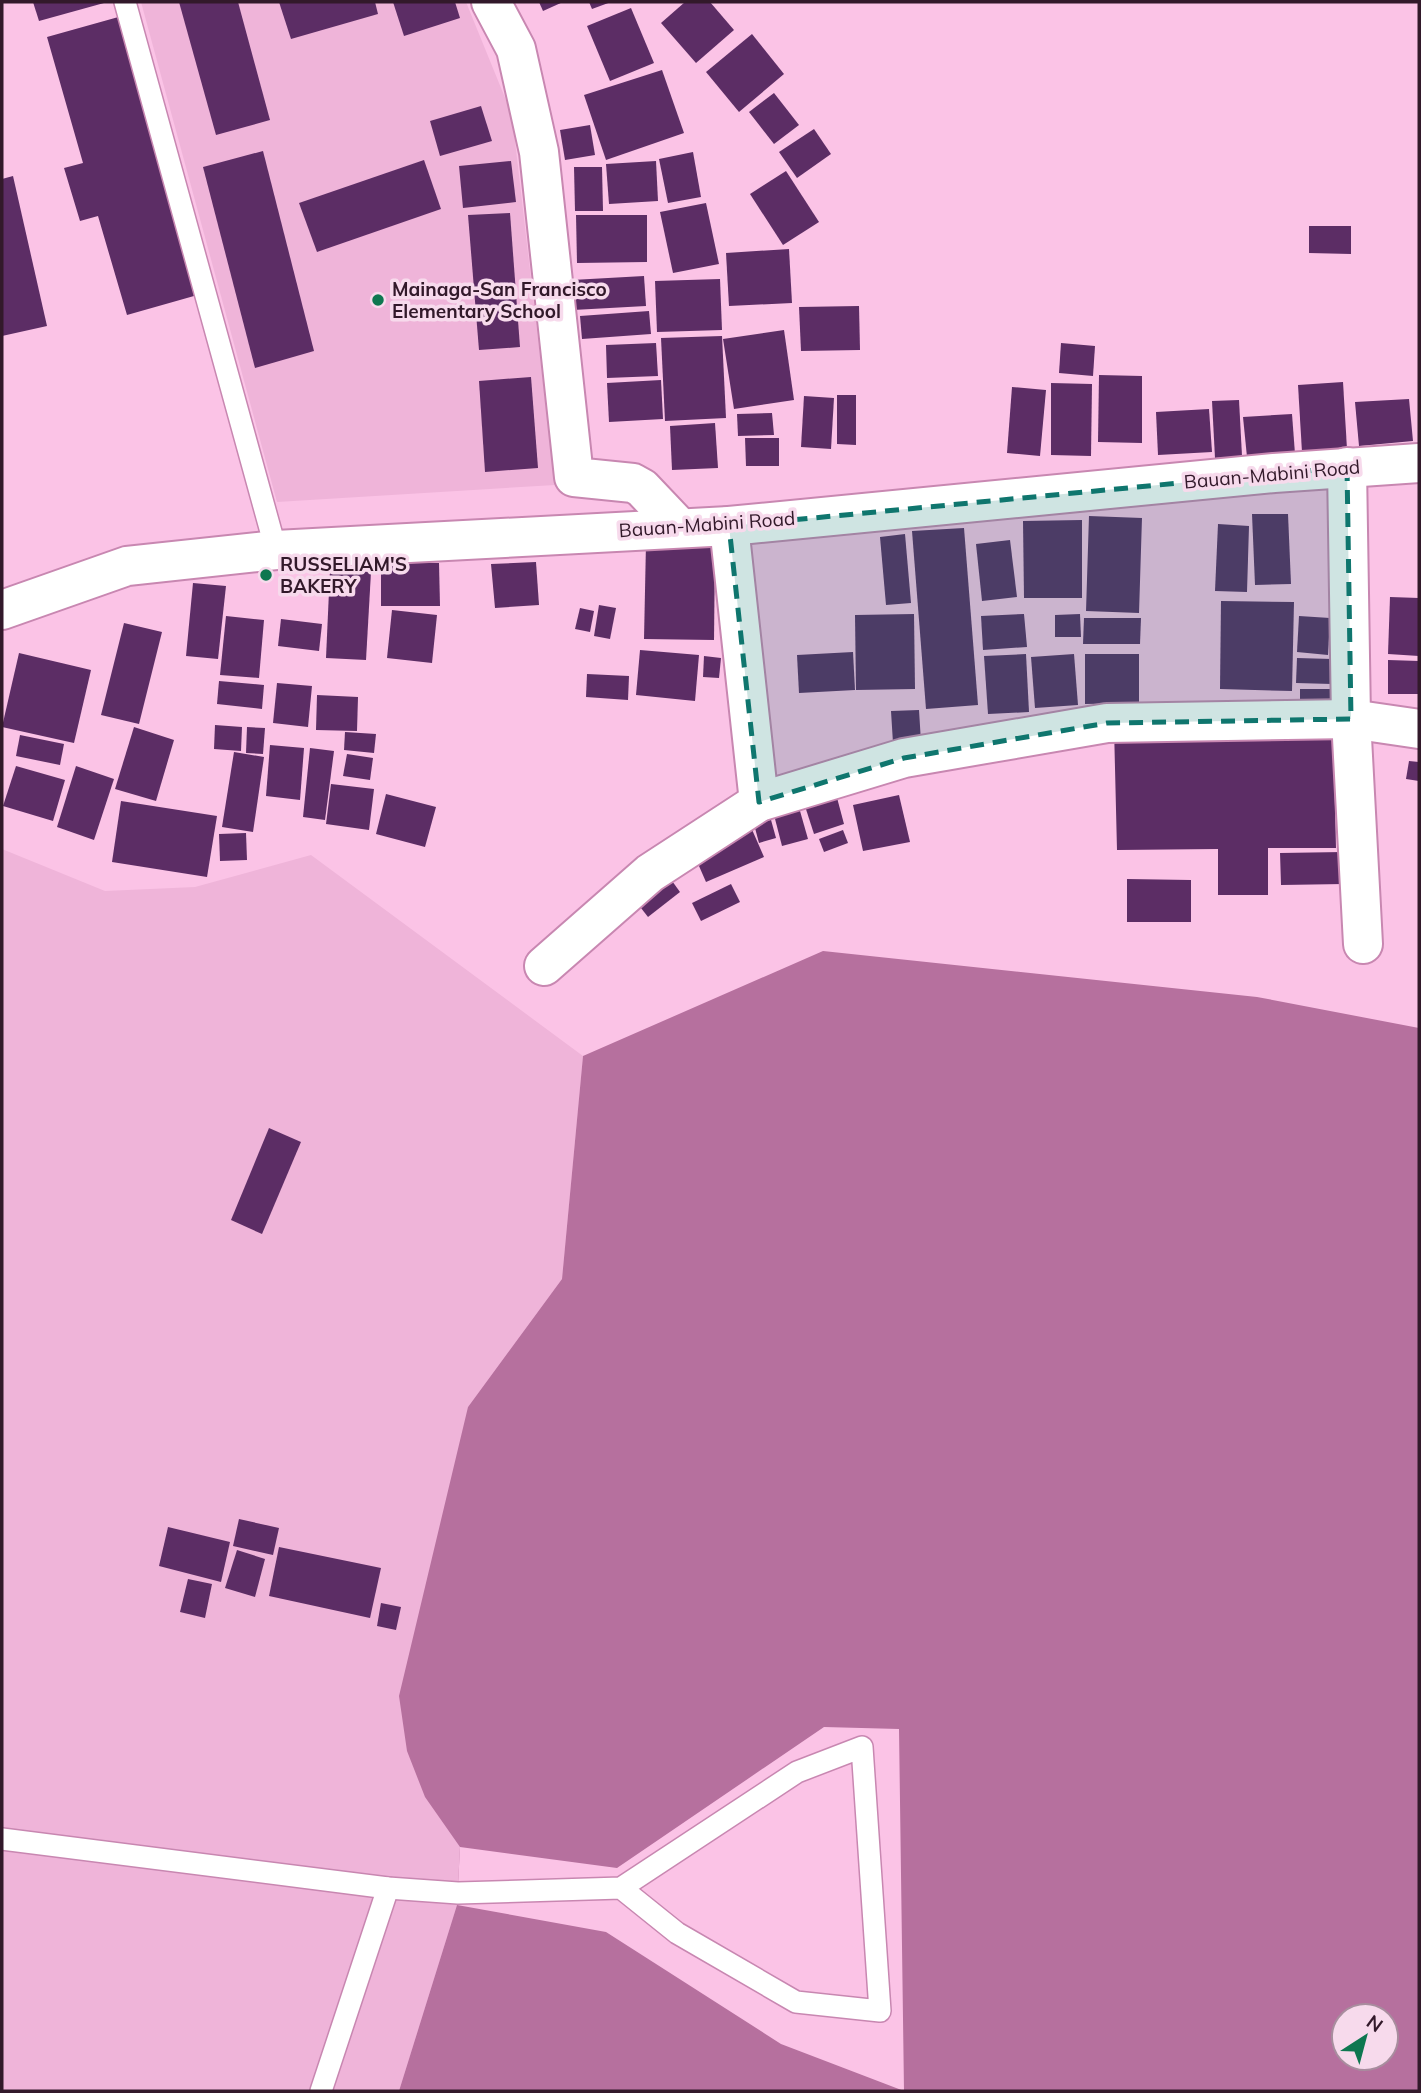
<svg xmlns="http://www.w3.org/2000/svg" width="1421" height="2093" viewBox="0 0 1421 2093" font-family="Mulish,sans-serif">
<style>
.built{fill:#efb4d9}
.water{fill:#b6709e;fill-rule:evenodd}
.pier{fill:#fbc3e6}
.building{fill:#5c2d65}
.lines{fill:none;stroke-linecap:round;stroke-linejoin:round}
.service-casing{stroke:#c887b1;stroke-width:24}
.minor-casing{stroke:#c887b1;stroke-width:42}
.secondary-casing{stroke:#c887b1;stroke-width:42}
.service{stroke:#fff;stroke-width:21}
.minor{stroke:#fff;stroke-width:38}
.secondary{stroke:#fff;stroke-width:38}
.marked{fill:#0f766e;fill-opacity:0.2;stroke:#0f766e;stroke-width:5;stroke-dasharray:14 9;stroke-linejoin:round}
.poi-dot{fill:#0e7750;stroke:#f7daec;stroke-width:2.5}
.labels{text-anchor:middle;stroke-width:7;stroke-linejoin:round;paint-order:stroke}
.poi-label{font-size:19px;font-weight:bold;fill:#32192a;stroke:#f7daec;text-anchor:start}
.street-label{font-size:19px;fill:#32192a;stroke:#f7daec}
</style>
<rect width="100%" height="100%" fill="#fbc3e6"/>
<g class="built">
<path d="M141 2H466L512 115 555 485 277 502Z"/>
<path d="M2 849 105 891 195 887 311 855 583 1056 562 1279 468 1407 617 1868 457 1905 399 2091H2Z"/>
</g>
<path class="water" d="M823 951 1257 997 1419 1028V2091H399L457 1905 460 1847 425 1797 407 1751 399 1696 468 1407 562 1279 583 1056ZM1344 2016H1386V2058H1344Z"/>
<path class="pier" d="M824 1727 899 1729 904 2091 781 2044 606 1932 457 1905 460 1847 617 1868Z"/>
<g class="building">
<path d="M33 2H104V3L39 21Z"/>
<path d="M179 2H238L270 120 216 135Z"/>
<path d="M279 2H375L378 14 291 39Z"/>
<path d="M393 2H455L460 18 404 36Z"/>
<path d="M539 2H563L543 11Z"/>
<path d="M589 2H611L592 9Z"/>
<path d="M685 2H710L734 30 696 63 661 23Z"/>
<path d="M631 8 654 63 610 81 587 26Z"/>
<path d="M122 16 201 294 127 315 98 216 80 221 64 168 83 163 47 37Z"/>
<path d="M752 34 784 74 739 112 706 72Z"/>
<path d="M662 70 684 133 606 160 584 95Z"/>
<path d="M774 93 799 125 774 144 749 112Z"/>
<path d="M481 106 492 141 440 156 430 121Z"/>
<path d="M590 125 595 155 565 160 560 130Z"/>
<path d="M814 129 831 154 797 178 779 152Z"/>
<path d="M263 151 314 351 255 368 203 167Z"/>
<path d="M693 152 701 197 668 203 659 159Z"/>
<path d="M424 160 441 209 317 252 299 203Z"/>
<path d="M511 161 516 202 463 208 459 166Z"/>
<path d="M656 161 658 201 609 204 606 164Z"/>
<path d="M574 167H602L603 211H575Z"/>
<path d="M786 171 819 222 783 245 750 194Z"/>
<path d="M13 176 47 326 2 336V179Z"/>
<path d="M706 203 719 264 673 273 660 212Z"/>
<path d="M510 213 520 347 479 350 468 215Z"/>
<path d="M576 215H647V262L577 263Z"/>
<path d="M1309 226H1351V254L1309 253Z"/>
<path d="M789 249 792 303 729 306 726 253Z"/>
<path d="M644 276 646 306 573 310 572 280Z"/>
<path d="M720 279 722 330 657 332 655 281Z"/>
<path d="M859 306 860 350 801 351 799 307Z"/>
<path d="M649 311 651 334 582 339 580 316Z"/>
<path d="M784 330 794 400 734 409 723 339Z"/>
<path d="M722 336 726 418 665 421 661 338Z"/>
<path d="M656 343 658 376 607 378 606 345Z"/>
<path d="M1061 343 1095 346 1093 376 1059 373Z"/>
<path d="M1099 375 1142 376V443L1098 442Z"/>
<path d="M531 377 538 468 485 472 479 381Z"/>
<path d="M661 380 663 419 609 422 607 383Z"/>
<path d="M1343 382 1347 449 1302 452 1298 385Z"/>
<path d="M1051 383 1092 384 1091 456 1051 455Z"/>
<path d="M1012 387 1046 390 1040 456 1007 453Z"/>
<path d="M837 395H856V445L837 444Z"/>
<path d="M804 396 834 398 831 449 801 447Z"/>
<path d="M1409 399 1413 441 1359 446 1355 402Z"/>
<path d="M1239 400 1242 456 1215 458 1212 401Z"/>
<path d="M1209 409 1212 452 1158 455 1156 412Z"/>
<path d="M772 413 774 435 738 436 737 414Z"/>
<path d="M1292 414 1295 454 1247 457 1243 417Z"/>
<path d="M715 423 718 468 672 470 670 426Z"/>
<path d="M745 438H779V466H746Z"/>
<path d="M1252 514H1288L1291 584 1255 585Z"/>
<path d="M1089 516 1142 518 1139 613 1086 611Z"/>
<path d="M1082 520V598H1024L1023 521Z"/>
<path d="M1218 524 1249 526 1247 592 1215 591Z"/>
<path d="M964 528 978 705 926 709 912 531Z"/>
<path d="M905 534 911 603 886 605 880 537Z"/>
<path d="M1010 540 1017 597 982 601 976 544Z"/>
<path d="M646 543 715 544 714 640 644 639Z"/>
<path d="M536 562 539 605 495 608 491 564Z"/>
<path d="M381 563H439L440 606H381Z"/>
<path d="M330 569 371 572 366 660 326 658Z"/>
<path d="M193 583 226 586 218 659 186 656Z"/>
<path d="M1390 597 1419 598V656L1388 654Z"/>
<path d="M1221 601 1294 602 1292 691 1220 689Z"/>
<path d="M599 605 616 608 610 639 594 636Z"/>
<path d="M580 608 594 611 590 632 575 629Z"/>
<path d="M392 610 437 615 432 663 387 658Z"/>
<path d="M914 614 915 689 856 690 855 615Z"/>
<path d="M1024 614 1027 647 983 650 981 616Z"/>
<path d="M1080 614 1081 637H1055V615Z"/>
<path d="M226 616 264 620 259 678 220 675Z"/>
<path d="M1299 616 1330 618 1328 655 1297 652Z"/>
<path d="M1084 618H1141L1140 644H1083Z"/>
<path d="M281 619 322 624 319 651 278 646Z"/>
<path d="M124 623 162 632 139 724 101 715Z"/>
<path d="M640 650 699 655 695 701 636 695Z"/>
<path d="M853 652 855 690 799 693 797 655Z"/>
<path d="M19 653 91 670 74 743 2 727Z"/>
<path d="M1026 654 1029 712 988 714 984 656Z"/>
<path d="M1074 654 1078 705 1035 708 1031 657Z"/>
<path d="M1085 654H1139V703L1085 704Z"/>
<path d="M704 656 721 658 719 678 703 677Z"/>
<path d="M1297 658 1332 659V684L1296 683Z"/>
<path d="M1388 660 1419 661V694H1388Z"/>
<path d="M587 674 629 676 628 700 586 697Z"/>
<path d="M219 681 264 685 262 709 217 704Z"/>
<path d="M277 683 312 686 308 727 273 723Z"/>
<path d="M1300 689H1332L1331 710 1300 709Z"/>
<path d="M317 695 358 697 357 731 316 730Z"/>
<path d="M919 710 921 742 893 743 891 711Z"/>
<path d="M1333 724 1336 848H1268V895H1218V849L1117 850 1114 727Z"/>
<path d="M215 725 242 727 241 751 214 749Z"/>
<path d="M134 727 174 740 156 801 115 789Z"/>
<path d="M247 727 265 728 263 754 246 753Z"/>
<path d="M345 732 376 734 374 753 344 750Z"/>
<path d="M20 735 64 744 60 765 16 756Z"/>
<path d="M270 745 304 748 300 800 266 796Z"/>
<path d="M310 748 334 751 325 820 303 817Z"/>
<path d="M234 752 264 757 253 832 222 827Z"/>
<path d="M347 754 373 758 370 780 343 776Z"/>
<path d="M1409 761 1419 762V781L1406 779Z"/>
<path d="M16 766 65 780 53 821 3 806Z"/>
<path d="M76 766 114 779 94 840 57 827Z"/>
<path d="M331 784 374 789 369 830 326 824Z"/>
<path d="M386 794 436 807 425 847 376 834Z"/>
<path d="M836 794 844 824 814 834 804 803Z"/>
<path d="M899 795 910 842 863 851 853 805Z"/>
<path d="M121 801 217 816 207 877 112 862Z"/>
<path d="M798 804 808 839 782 846 773 811Z"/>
<path d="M768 809 776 838 759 843 751 813Z"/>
<path d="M750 825 764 857 706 882 692 850Z"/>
<path d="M843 830 848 843 824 852 819 839Z"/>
<path d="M246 833 247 860 220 861 219 834Z"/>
<path d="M1343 852 1344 884 1281 885 1280 853Z"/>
<path d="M667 874 680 892 648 917 634 899Z"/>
<path d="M1127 879 1191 880V922H1127Z"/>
<path d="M731 884 740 902 701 921 692 903Z"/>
<path d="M269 1128 301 1142 262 1234 231 1220Z"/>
<path d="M239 1519 279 1528 273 1555 233 1546Z"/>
<path d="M168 1527 230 1542 221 1582 159 1566Z"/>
<path d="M279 1547 381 1568 370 1618 269 1596Z"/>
<path d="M237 1550 265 1559 255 1597 225 1588Z"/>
<path d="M188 1579 212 1584 205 1618 180 1612Z"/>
<path d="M381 1603 401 1607 396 1630 377 1626Z"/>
</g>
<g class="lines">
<defs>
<g id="service">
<path d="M125 2 276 550"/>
<path d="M2 1839 388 1888 458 1893 621 1888 797 1772 862 1747 880 2011 796 2002 677 1933 621 1888"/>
<path d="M321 2091 388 1888"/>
</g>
<g id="minor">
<path d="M491 2 516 49 539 152 574 477 633 483 642 488 679 527"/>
<path d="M1347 467 1351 719 1363 944"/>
<path d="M729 526 759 802"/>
<path d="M544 966 650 873 759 802 904 758 1107 723 1351 719 1419 729"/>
</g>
<path id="secondary" d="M2 610 127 566 276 550 729 526 1274 473 1419 463"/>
</defs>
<use href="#service" class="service-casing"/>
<use href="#minor" class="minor-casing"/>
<use href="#secondary" class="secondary-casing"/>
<use href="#service" class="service"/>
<use href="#minor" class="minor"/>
<use href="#secondary" class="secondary"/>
</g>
<path class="marked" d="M1347 467 1351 719 1107 723 904 758 759 802 729 526Z"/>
<g class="poi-dot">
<circle cx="378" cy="300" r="7"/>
<circle cx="266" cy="575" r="7"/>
</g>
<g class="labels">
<g class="poi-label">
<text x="392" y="296">Mainaga-San Francisco<tspan x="392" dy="22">Elementary School</tspan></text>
<text x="280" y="571">RUSSELIAM'S<tspan x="280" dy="22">BAKERY</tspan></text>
</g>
<g class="street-label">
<text transform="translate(1272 474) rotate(-5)" y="7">Bauan-Mabini Road</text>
<text transform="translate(707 524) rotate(-4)" y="7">Bauan-Mabini Road</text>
</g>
</g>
<rect width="1421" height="2093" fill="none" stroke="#32192a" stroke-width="7"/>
<g transform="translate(1365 2037) rotate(36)"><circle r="33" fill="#f7daec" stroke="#a88d9e" stroke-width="2"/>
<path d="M0-5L12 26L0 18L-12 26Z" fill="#0e7750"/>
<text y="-10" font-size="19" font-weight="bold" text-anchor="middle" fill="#32192a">N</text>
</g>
</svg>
